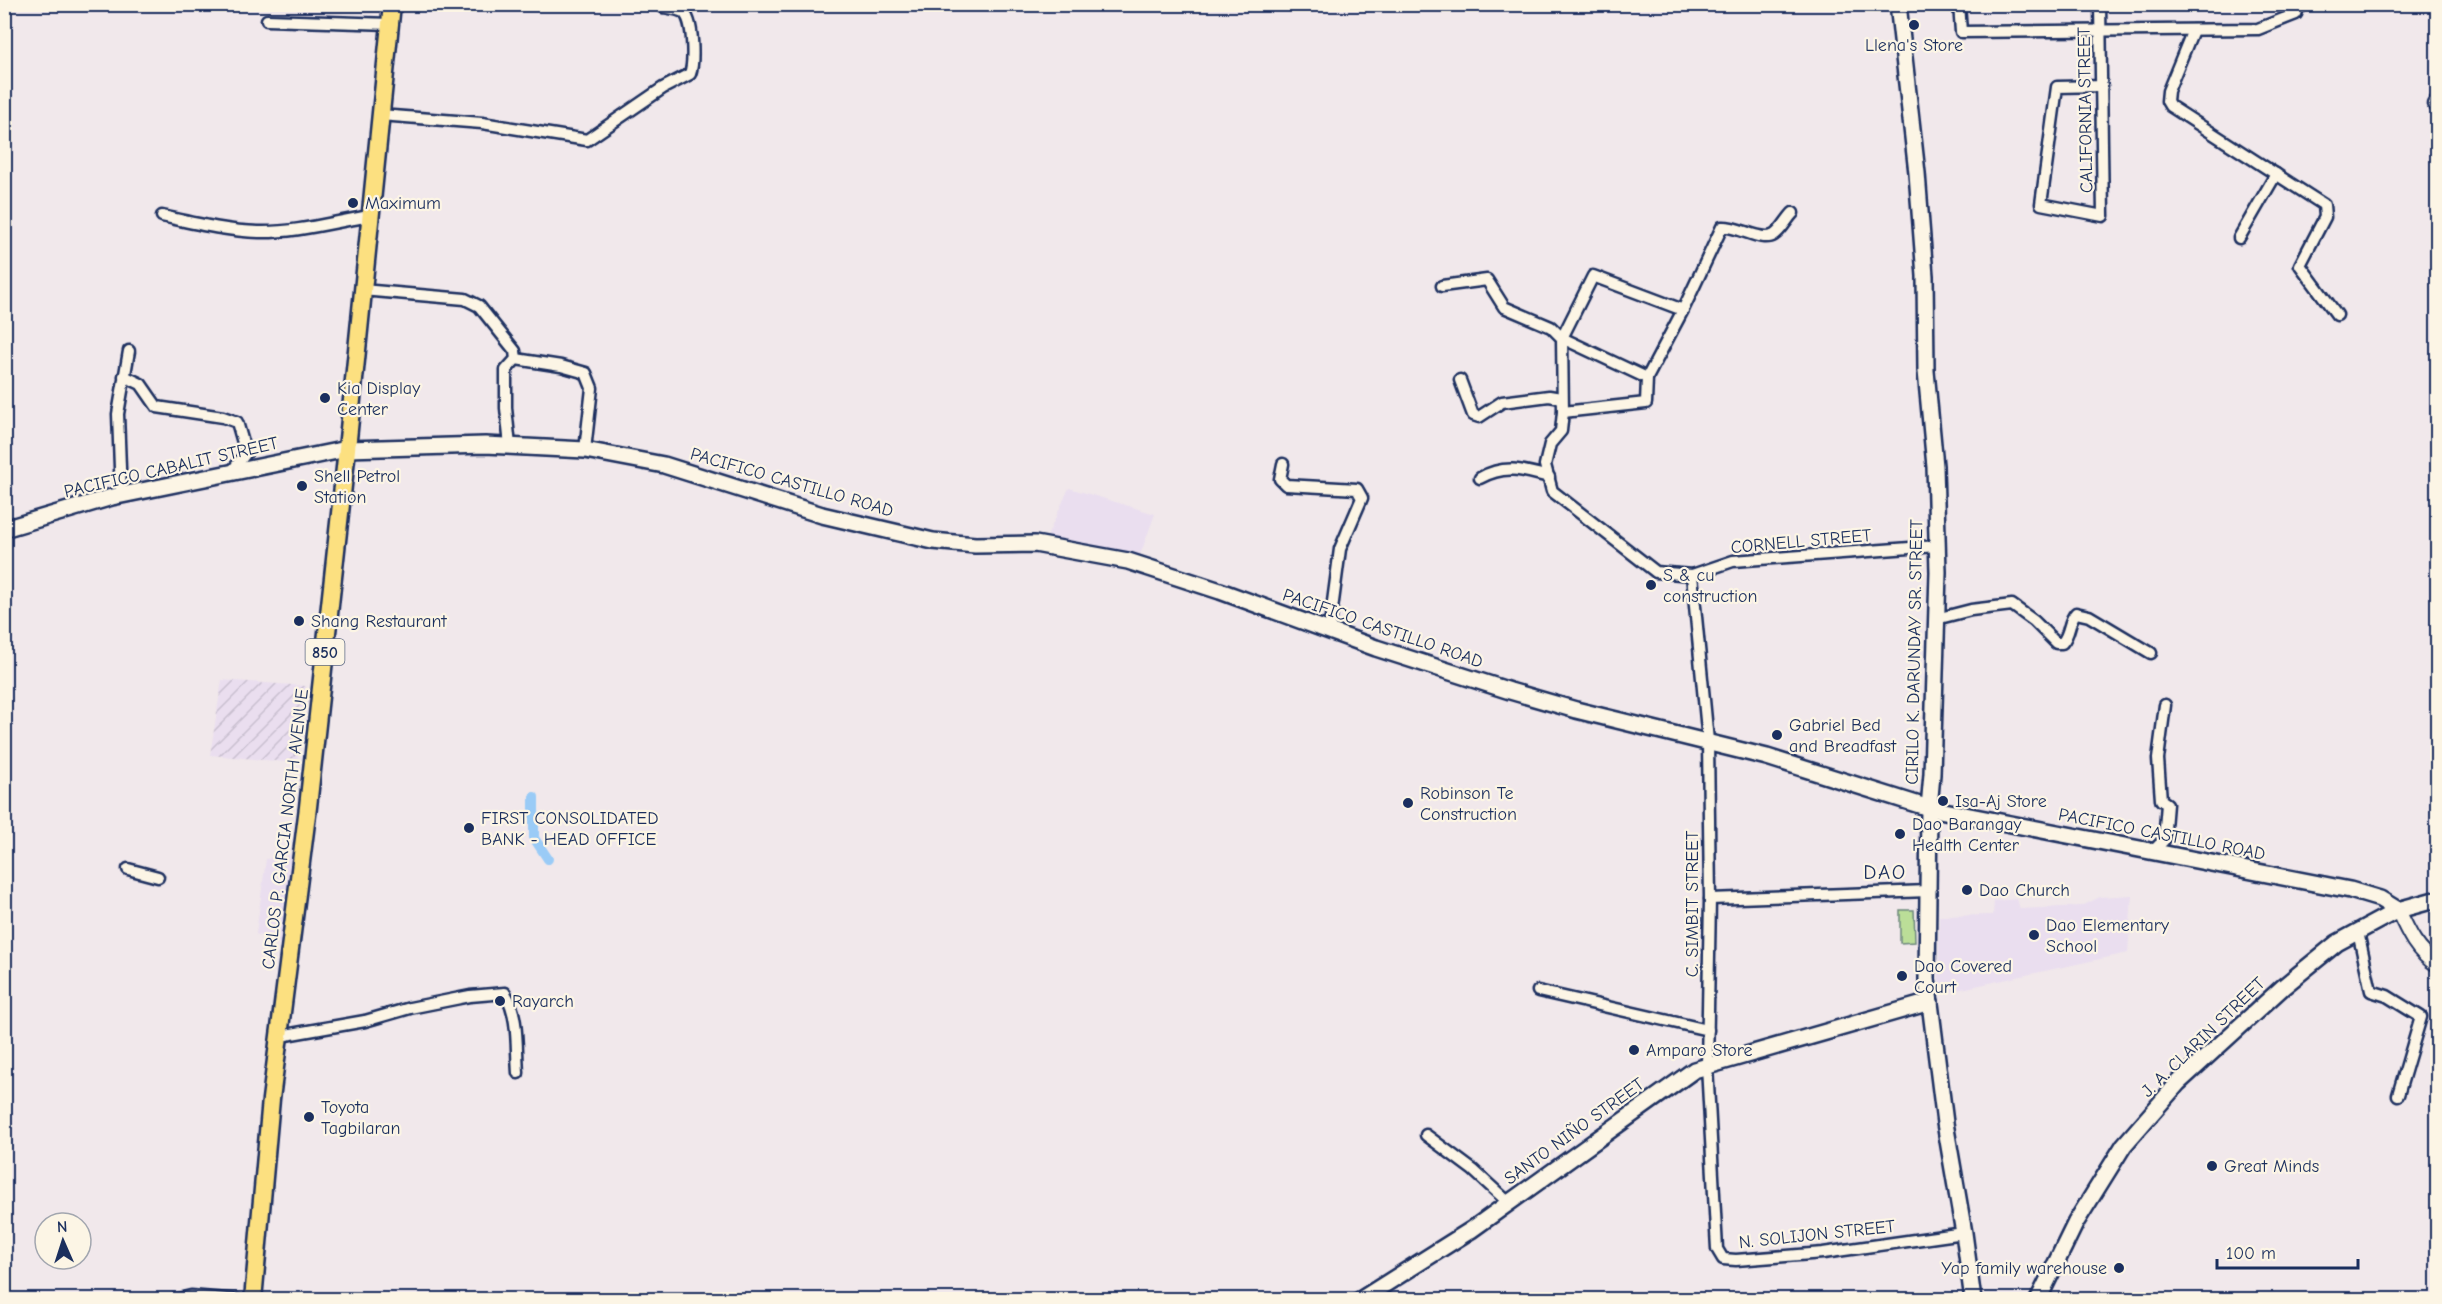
<svg xmlns="http://www.w3.org/2000/svg" width="2442" height="1304" viewBox="0 0 2442 1304" font-family="'Comic Neue',sans-serif">
<style>
.built{fill:#eadeef}
.industrial{fill:url(#industrial-furrows)}
.pitch{fill:#bbde98;stroke:#6b867b;stroke-width:1.5}
.lines{fill:none;stroke-linecap:round;stroke-linejoin:round}
.canal{stroke:#9acbf6;stroke-width:10}
.minor-casing{stroke:#1b2f5e;stroke-width:15}
.tertiary-casing{stroke:#1b2f5e;stroke-width:18}
.secondary-casing{stroke:#1b2f5e;stroke-width:20}
.primary-casing{stroke:#1b2f5e;stroke-width:21}
.minor{stroke:#fcf5e5;stroke-width:10}
.tertiary{stroke:#fcf5e5;stroke-width:14}
.secondary{stroke:#fcf5e5;stroke-width:15}
.primary{stroke:#fce080;stroke-width:16}
.poi-dot{fill:#1b2f5e;stroke:#fcf5e5;stroke-width:2}
.labels{text-anchor:middle;stroke-width:4.5;stroke-linejoin:round;paint-order:stroke}
.shield{fill:#fcf5e5;stroke:#5e6a86;stroke-width:1.5}
.shield-label{font-size:16px;font-weight:bold;fill:#1b2f5e}
.poi-label{font-size:18px;fill:#1b2f5e;stroke:#fcf5e5;text-anchor:start}
.street-label{font-size:18px;fill:#1b2f5e;stroke:#fcf5e5}
.quarter-label{font-size:21px;letter-spacing:1.5px;fill:#1b2f5e;stroke:#fcf5e5}
</style>
<defs>
<pattern id="industrial-furrows" width="10" height="10" patternUnits="userSpaceOnUse" patternTransform="scale(1.5)"><rect width="10" height="10" fill="#eadeef"/><path d="M-1 1l2-2M0 10L10 0M9 11l2-2" fill="none" stroke="#c8bfcf"/></pattern>
</defs>
<rect width="100%" height="100%" fill="#f1e8eb"/>
<filter id="ink" filterUnits="userSpaceOnUse"><feTurbulence type="fractalNoise" baseFrequency=".0167" numOctaves="2"/><feDisplacementMap in="SourceGraphic" scale="12" xChannelSelector="R" yChannelSelector="G"/><feConvolveMatrix kernelMatrix="1 2 1 2 8 2 1 2 1" color-interpolation-filters="sRGB"/></filter>
<g filter="url(#ink)">
<g class="built">
<path d="M1069 488 1155 514 1139 558 1046 539Z"/>
<path d="M299 854 288 947 256 934 266 859Z"/>
<path d="M2132 895 2128 953 1939 994V916L1993 915 1994 901 2017 899 2020 909 2082 906 2100 897Z"/>
</g>
<path class="industrial" d="M222 680 306 686 297 763 210 755Z"/>
<path class="pitch" d="M1900 910H1914L1915 942 1900 943Z"/>
<g class="lines">
<path class="canal" d="M534 797V838L548 859"/>
<defs>
<g id="minor">
<path d="M1959 4 1961 32 2258 29 2296 14 2300 4"/>
<path d="M2100 4 2103 216 2041 204 2057 87 2102 86"/>
<path d="M267 20 390 24"/>
<path d="M2193 30 2168 91 2167 101 2170 106 2324 205 2325 217 2300 265 2337 315"/>
<path d="M2438 97 2433 104 2438 107"/>
<path d="M380 115 482 123 587 140 663 88 690 74C694 63 694 19 683 12 678 9 669 8 663 7"/>
<path d="M162 216C194 223 226 231 259 232 295 233 333 222 370 216"/>
<path d="M2239 238 2276 174"/>
<path d="M1442 286 1487 280 1504 307 1551 327 1562 338 1563 412 1561 431 1550 444 1545 465 1552 491 1656 572 1692 575 1733 561 1937 546"/>
<path d="M362 290 465 299 479 306 515 351 516 359"/>
<path d="M1683 310 1593 276 1562 338 1647 378 1683 310 1722 227C1737 225 1762 243 1774 235 1781 231 1787 219 1793 213"/>
<path d="M124 376 141 384 157 407 223 417 237 422 246 453 232 471"/>
<path d="M1460 380 1473 415 1479 417 1502 402 1549 396 1561 398"/>
<path d="M1563 412 1646 403 1647 378"/>
<path d="M510 446 506 408V370L516 359 561 366 586 373 592 388 585 450"/>
<path d="M1283 464 1280 479 1286 485 1357 489 1362 498 1340 549 1329 632"/>
<path d="M1480 478C1505 464 1523 470 1549 477"/>
<path d="M121 495 118 414 129 351"/>
<path d="M1692 575 1708 741 1710 899 1707 1066 1717 1249 1723 1259 1736 1260 1823 1253 1964 1233"/>
<path d="M1936 619 1971 610 2012 605 2034 621 2056 643H2062C2071 633 2068 621 2076 613L2089 616 2151 653"/>
<path d="M2151 853 2164 840 2167 804 2161 800 2158 759 2165 705"/>
<path d="M128 869 158 877"/>
<path d="M1710 899 1928 891"/>
<path d="M2358 932 2371 991 2387 996 2421 1017 2398 1095"/>
<path d="M1538 991 1708 1030"/>
<path d="M280 1036 365 1021 410 1008 470 996 505 993C519 1015 516 1047 518 1073"/>
<path d="M1426 1135 1473 1170 1509 1203"/>
<path d="M174 1300 191 1296 238 1300"/>
</g>
<path id="tertiary" d="M2398 910C2408 932 2417 952 2438 965"/>
<g id="secondary">
<path d="M1898 4 1917 173 1925 276 1926 371 1935 466 1938 572 1932 774 1929 808 1927 979 1945 1123 1964 1233 1973 1300"/>
<path d="M4 529 112 497 347 449 485 445 585 450 664 465 822 515 933 541 975 545 1035 544 1128 561 1220 591 1376 648 1510 691 1576 710 1767 757 1929 808 2350 890 2380 899 2398 910"/>
<path d="M1360 1300 1471 1230 1694 1070 1930 1002"/>
<path d="M2038 1300 2076 1222 2124 1145 2178 1083 2283 987 2337 943 2398 910 2438 899"/>
</g>
<path id="primary" d="M253 1300 271 1099 308 807 347 449 392 4"/>
</defs>
<use href="#minor" class="minor-casing"/>
<use href="#tertiary" class="tertiary-casing"/>
<use href="#secondary" class="secondary-casing"/>
<use href="#primary" class="primary-casing"/>
<use href="#minor" class="minor"/>
<use href="#tertiary" class="tertiary"/>
<use href="#secondary" class="secondary"/>
<use href="#primary" class="primary"/>
</g>
</g>
<g class="poi-dot">
<circle cx="1914" cy="25" r="6"/>
<circle cx="353" cy="203" r="6"/>
<circle cx="325" cy="398" r="6"/>
<circle cx="302" cy="486" r="6"/>
<circle cx="1651" cy="585" r="6"/>
<circle cx="299" cy="621" r="6"/>
<circle cx="1777" cy="735" r="6"/>
<circle cx="1943" cy="801" r="6"/>
<circle cx="1408" cy="803" r="6"/>
<circle cx="469" cy="828" r="6"/>
<circle cx="1900" cy="834" r="6"/>
<circle cx="1967" cy="890" r="6"/>
<circle cx="2034" cy="935" r="6"/>
<circle cx="1902" cy="976" r="6"/>
<circle cx="500" cy="1001" r="6"/>
<circle cx="1634" cy="1050" r="6"/>
<circle cx="309" cy="1117" r="6"/>
<circle cx="2212" cy="1166" r="6"/>
<circle cx="2119" cy="1268" r="6"/>
</g>
<g class="labels">
<rect class="shield" x="305.5" y="639" width="39" height="26" rx="4.5"/>
<g class="shield-label">
<text x="325" y="658">850</text>
</g>
<g class="poi-label">
<text x="1914" y="51" text-anchor="middle">Llena's Store</text>
<text x="365" y="209">Maximum</text>
<text x="337" y="394">Kia Display<tspan x="337" dy="21">Center</tspan></text>
<text x="314" y="482">Shell Petrol<tspan x="314" dy="21">Station</tspan></text>
<text x="1663" y="581">S &amp; cu<tspan x="1663" dy="21">construction</tspan></text>
<text x="311" y="627">Shang Restaurant</text>
<text x="1789" y="731">Gabriel Bed<tspan x="1789" dy="21">and Breadfast</tspan></text>
<text x="1420" y="799">Robinson Te<tspan x="1420" dy="21">Construction</tspan></text>
<text x="1955" y="807">Isa-Aj Store</text>
<text x="481" y="824">FIRST CONSOLIDATED<tspan x="481" dy="21">BANK - HEAD OFFICE</tspan></text>
<text x="1912" y="830">Dao Barangay<tspan x="1912" dy="21">Health Center</tspan></text>
<text x="1979" y="896">Dao Church</text>
<text x="2046" y="931">Dao Elementary<tspan x="2046" dy="21">School</tspan></text>
<text x="1914" y="972">Dao Covered<tspan x="1914" dy="21">Court</tspan></text>
<text x="512" y="1007">Rayarch</text>
<text x="1646" y="1056">Amparo Store</text>
<text x="321" y="1113">Toyota<tspan x="321" dy="21">Tagbilaran</tspan></text>
<text x="2224" y="1172">Great Minds</text>
<text x="2107" y="1274" text-anchor="end">Yap family warehouse</text>
</g>
<g class="street-label">
<text transform="translate(2085 110) rotate(-91)" y="6">CALIFORNIA STREET</text>
<text transform="translate(171 467) rotate(-13)" y="6">PACIFICO CABALIT STREET</text>
<text transform="translate(792 482) rotate(16)" y="6">PACIFICO CASTILLO ROAD</text>
<text transform="translate(1801 541) rotate(-5)" y="6">CORNELL STREET</text>
<text transform="translate(1383 628) rotate(19)" y="6">PACIFICO CASTILLO ROAD</text>
<text transform="translate(1914 652) rotate(-89)" y="6">CIRILO K. DARUNDAY SR. STREET</text>
<text transform="translate(285 829) rotate(-83)" y="6">CARLOS P. GARCIA NORTH AVENUE</text>
<text transform="translate(2162 834) rotate(11)" y="6">PACIFICO CASTILLO ROAD</text>
<text transform="translate(1692 904) rotate(-90)" y="6">C. SIMBIT STREET</text>
<text transform="translate(2203 1037) rotate(-44)" y="6">J. A. CLARIN STREET</text>
<text transform="translate(1574 1131) rotate(-36)" y="6">SANTO NIÑO STREET</text>
<text transform="translate(1817 1234) rotate(-6)" y="6">N. SOLIJON STREET</text>
</g>
<g class="quarter-label">
<text x="1885" y="879">DAO</text>
</g>
</g>
<rect width="2442" height="1304" fill="none" stroke="#fcf5e5" stroke-width="24"/>
<rect x="12" y="12" width="2418" height="1280" fill="none" stroke="#1b2f5e" stroke-width="2" filter="url(#ink)"/>
<g transform="translate(63 1241) rotate(357)"><circle r="28" fill="#fcf5e5" stroke="#a2a6af" stroke-width="1.5"/>
<path d="M0-4.5L10 22L0 15L-10 22Z" fill="#1b2f5e"/>
<text y="-9" font-size="16" font-weight="bold" text-anchor="middle" fill="#1b2f5e">N</text>
</g>
<path d="M2217 1259v9h141v-9" fill="none" stroke="#1b2f5e" stroke-width="3"/>
<text x="2226" y="1259" font-size="18" fill="#1b2f5e" stroke="#fcf5e5" stroke-width="4.5" paint-order="stroke">100 m</text>
</svg>
